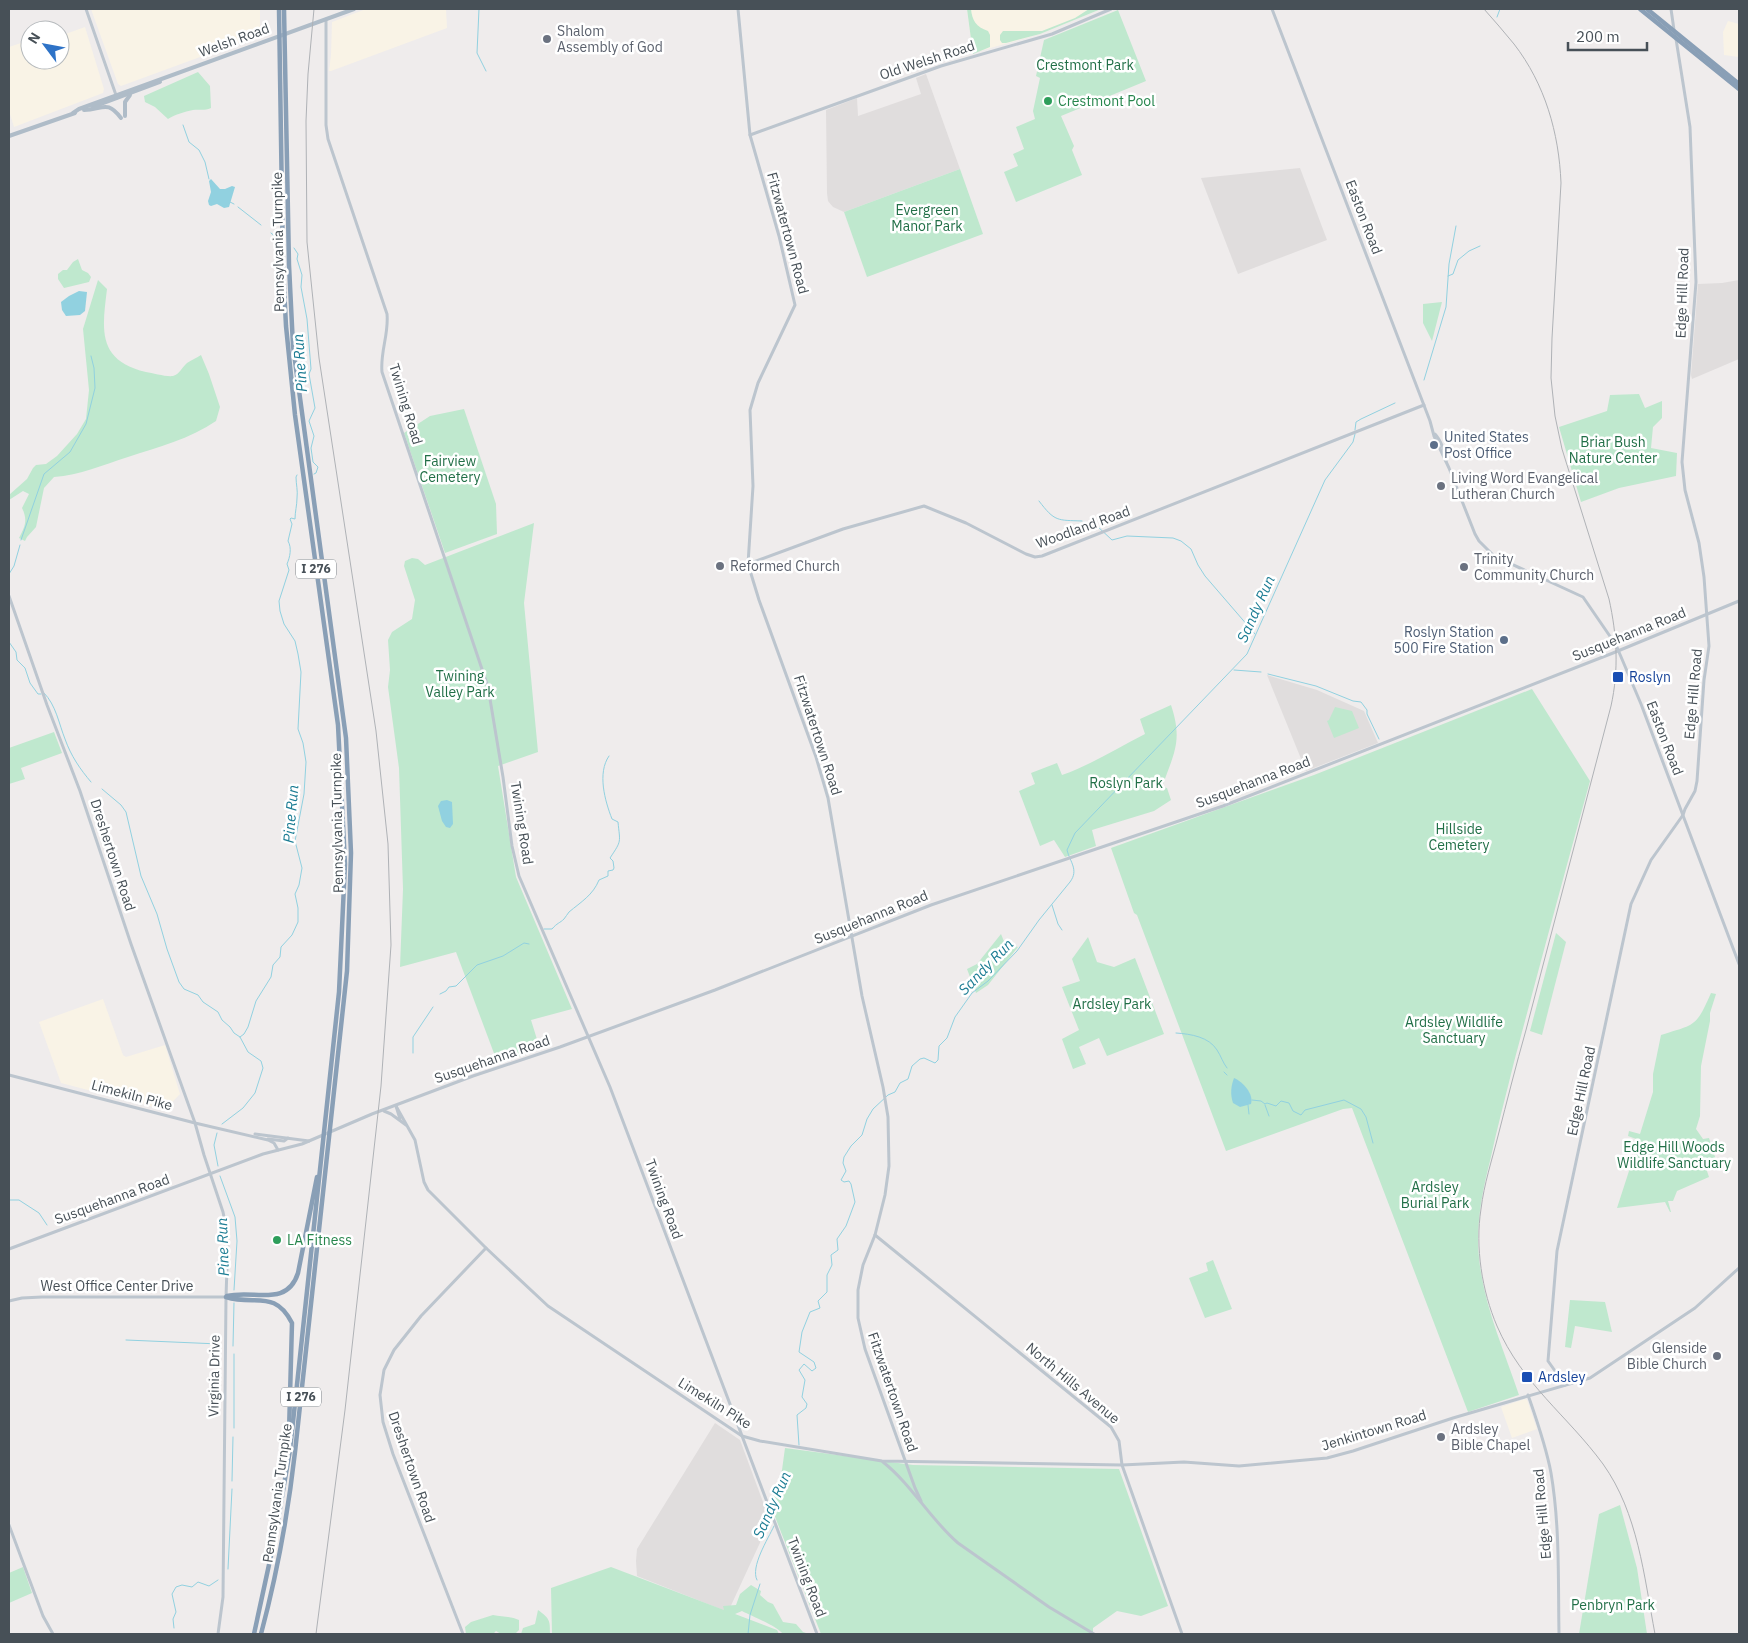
<svg xmlns="http://www.w3.org/2000/svg" width="1748" height="1643" viewBox="0 0 1748 1643" font-family="'IBM Plex Sans',sans-serif">
<style>
.commercial{fill:#f9f3e6}
.education{fill:#e0dddd}
.green{fill:#bfe8ce}
.water{fill:#91d1e0}
.lines{fill:none;stroke-linecap:round;stroke-linejoin:round}
.stream{stroke:#91d1e0;stroke-width:1}
.secondary{stroke:#bcc5ce;stroke-width:3}
.primary{stroke:#afbcc8;stroke-width:4}
.highway{stroke:#899fb6;stroke-width:4.5}
.rail{stroke:#afb2b6;stroke-width:1}
.worship-dot{fill:#6b7280;stroke:#fff;stroke-width:2}
.leisure-dot{fill:#2e9e5b;stroke:#fff;stroke-width:2}
.service-dot{fill:#5c6f8a;stroke:#fff;stroke-width:2}
.transit-dot{fill:#1a4fb4;stroke:#fff;stroke-width:2}
.labels{text-anchor:middle;stroke-width:5;stroke-linejoin:round;paint-order:stroke}
.shield{fill:#fff;stroke:#7e8489;stroke-width:1}
.shield-label{font-size:12px;font-weight:bold;fill:#475057}
.worship-label{font-size:14px;fill:#5b616d;stroke:#fff;text-anchor:start}
.street-label{font-size:14px;fill:#475057;stroke:#fff}
.park-label{font-size:14px;fill:#216f47;stroke:#fff}
.leisure-label{font-size:14px;fill:#27864d;stroke:#fff;text-anchor:start}
.service-label{font-size:14px;fill:#4e5e75;stroke:#fff;text-anchor:start}
.transit-label{font-size:14px;fill:#164399;stroke:#fff;text-anchor:start}
.water-label{font-size:15px;font-style:italic;fill:#1d7d94;stroke:#fff}
</style>
<rect width="100%" height="100%" fill="#efecec"/>
<g class="commercial">
<path d="M91 9H260V35L121 86 118 84Z"/>
<path d="M366 9H446L447 28 331 71H329L331 55 332 22Z"/>
<path d="M967 9H1101L1040 34 973 53Z"/>
<path d="M1728 21 1739 24V57L1724 55 1723 32Z"/>
<path d="M85 27 104 89 103 93 14 127 9 111V47L24 42 26 49 30 47V60H60V36Z"/>
<path d="M103 999 123 1055 126 1057 165 1045 180 1094 165 1110 61 1083 39 1022Z"/>
<path d="M1525 1399 1527 1400 1537 1429 1512 1438 1501 1407Z"/>
</g>
<g class="education">
<path d="M926 74 960 169 844 212 833 207 828 201 827 193 826 110 857 98 858 116 921 94 916 78Z"/>
<path d="M1300 168 1327 240 1238 274 1201 178Z"/>
<path d="M1739 280V359L1692 379 1691 375 1698 284 1722 283Z"/>
<path d="M1267 675 1317 690 1364 711 1378 743 1306 771Z"/>
<path d="M715 1423 740 1440 770 1521 728 1612 637 1576 636 1561 637 1549Z"/>
</g>
<g class="green">
<path d="M967 9H971C972 20 976 27 988 31L990 35V47L973 54Z"/>
<path d="M1089 9H1101L1040 34 1006 43H1002L1000 40V35L1003 31H1042L1075 18Z"/>
<path d="M1118 10 1146 81 1061 116 1074 146 1072 150 1082 175 1016 202 1004 172 1018 166 1013 154 1024 149 1016 127 1035 119 1033 111 1040 78 1036 76 1044 40Z"/>
<path d="M198 72 210 86 211 108C204 111 200 109 193 110 184 112 176 114 168 119L155 107 145 102 144 96Z"/>
<path d="M960 169 983 234 867 277 844 212Z"/>
<path d="M78 259 82 270 88 273 91 277 89 282 64 288 58 279V274L63 270H67L73 262Z"/>
<path d="M98 280 107 289C102 330 97 360 146 372 153 373 166 377 173 376 180 374 182 367 187 363 191 360 197 358 201 355L209 374 220 407 216 421C190 439 158 447 128 457 103 465 80 475 54 477L44 488 36 527 27 537 25 541 19 538C25 527 28 520 22 508L29 494 23 491 9 500V495L27 479 33 468 36 465 46 464 57 456 77 434 86 419 89 390 83 329Z"/>
<path d="M1442 302 1432 341 1423 323V304Z"/>
<path d="M1639 394 1645 408 1662 401V418L1653 427 1651 448 1677 453 1676 476 1619 488 1581 502 1559 427 1607 411 1610 395Z"/>
<path d="M464 409 496 504 497 534 445 553 404 433 430 416Z"/>
<path d="M534 523 524 603 538 752 498 766 516 877 572 1009 531 1020 540 1049 498 1064 456 952 400 967 403 889 399 768 388 687 390 670 388 640 392 632 412 619 415 600 404 566 405 561 412 558 418 559 425 565Z"/>
<path d="M1532 689 1590 781C1564 875 1539 968 1514 1062 1506 1095 1497 1128 1490 1161 1483 1188 1478 1214 1478 1243 1480 1298 1502 1344 1519 1395L1468 1412 1352 1108 1343 1109 1226 1151 1137 915 1134 913 1111 848 1314 775Z"/>
<path d="M1171 705C1183 741 1174 753 1162 787L1167 788 1171 800 1154 811 1092 830 1096 846 1065 857 1054 840 1040 846 1019 791 1035 784 1031 773 1057 763 1062 775C1091 765 1117 748 1145 734L1140 719Z"/>
<path d="M1335 707 1352 711 1359 728 1334 738 1327 721 1329 720Z"/>
<path d="M54 732 62 753 21 768 25 779 9 784V748Z"/>
<path d="M1556 933 1566 942 1542 1035 1530 1031Z"/>
<path d="M1001 934 1005 944 1018 947 988 985 976 993 967 969 977 964Z"/>
<path d="M1088 937 1097 962 1114 967 1135 958 1164 1034 1107 1056 1099 1038 1079 1047 1086 1064 1073 1069 1062 1039 1079 1030 1062 987 1080 981 1072 959Z"/>
<path d="M1711 993 1716 994 1710 1013V1021L1701 1066 1700 1116 1696 1129 1703 1139 1709 1138 1716 1160 1705 1165 1709 1177 1677 1191 1673 1201H1668L1671 1212H1670L1665 1202 1617 1208 1639 1140 1628 1136 1629 1131 1640 1134 1653 1092V1074L1661 1035C1696 1024 1696 1027 1711 993Z"/>
<path d="M1213 1260 1232 1309 1205 1318 1189 1278 1208 1271 1206 1263Z"/>
<path d="M1570 1300 1605 1302 1612 1332 1575 1326 1571 1348 1565 1347Z"/>
<path d="M785 1448 913 1465 1119 1469 1168 1606 1141 1616 1117 1611 1093 1628V1634H821L770 1504 782 1470Z"/>
<path d="M1620 1505 1637 1568 1647 1634H1579L1599 1514Z"/>
<path d="M23 1567 32 1593 9 1603V1573Z"/>
<path d="M611 1567 724 1610 723 1606 736 1605 740 1594 751 1585 761 1591 760 1595 768 1602 773 1604 783 1622 796 1624 803 1632 809 1634H783C776 1625 753 1617 742 1611L735 1614 777 1630 779 1634H552L551 1588Z"/>
<path d="M538 1610C550 1619 550 1620 550 1634H521L523 1628 535 1624Z"/>
<path d="M493 1615C502 1617 511 1616 519 1620V1630L515 1634H501L496 1631 493 1634H466L465 1627 471 1622Z"/>
</g>
<g class="water">
<path d="M211 179 220 189H225L232 186 235 187 229 207 224 208 217 204 211 206 209 205 208 201 211 192 209 181Z"/>
<path d="M79 291 87 292 85 311 80 315 66 316 62 310 61 302 69 296Z"/>
<path d="M447 800 452 802 453 824 450 828 446 827 442 821 438 806 441 801Z"/>
<path d="M1234 1078C1243 1082 1254 1094 1251 1104L1240 1107 1233 1103C1230 1094 1231 1086 1234 1078Z"/>
</g>
<g class="lines">
<g class="stream">
<path d="M479 9 477 53 486 71"/>
<path d="M1497 17 1500 9"/>
<path d="M183 125 189 142 199 150 205 162 209 179"/>
<path d="M230 202 234 204"/>
<path d="M238 207 261 225"/>
<path d="M271 233 278 239"/>
<path d="M294 248 298 254 297 259 302 275 301 287 307 319 311 369 309 374 315 408 309 421 314 436 311 448 313 462 318 467 316 473 314 474"/>
<path d="M1448 276 1453 274 1458 260 1469 251 1480 246"/>
<path d="M1424 380 1446 307 1449 264 1456 226"/>
<path d="M1355 430 1356 422 1361 419 1395 403"/>
<path d="M1039 501C1055 522 1057 520 1082 521"/>
<path d="M1085 522 1097 526 1112 540 1127 536 1173 538 1181 541 1191 549 1198 565 1205 576 1255 634"/>
<path d="M21 540 44 474 70 452 86 424 95 388 94 368 91 356"/>
<path d="M9 574 14 566 20 545"/>
<path d="M9 642 16 652 17 660 25 668 30 683 38 694H41"/>
<path d="M1234 670 1261 672"/>
<path d="M1268 674 1316 686 1353 701 1361 702 1367 710V714L1379 739"/>
<path d="M44 693C56 705 59 724 65 739 71 756 80 769 91 782"/>
<path d="M102 789 121 805 126 812 141 876 157 914 167 949 179 982 184 989 198 995 203 1002 218 1012 222 1020 230 1027 234 1033 240 1037 248 1052 261 1061 263 1068 255 1093 243 1108 222 1124"/>
<path d="M1052 905 1058 924 1062 930"/>
<path d="M544 929H552C557 923 560 923 564 919 566 917 567 914 569 912 581 902 593 895 599 880L608 876V871L613 870 614 868 613 861 610 858C622 840 620 843 618 822L612 819C605 801 597 773 609 756"/>
<path d="M440 994 446 991 449 987 456 986 477 965 503 956 524 943 529 944"/>
<path d="M1176 1033C1191 1034 1209 1037 1217 1050 1221 1056 1223 1063 1227 1068"/>
<path d="M240 1037 244 1034 248 1027 256 1001 271 977 273 965 280 957 281 947 292 935 298 922V908L295 894 299 885 302 868 295 841 304 794 306 762 303 743 298 729 301 672 298 654 295 641 284 624 280 611 279 601 289 570 287 564C290 557 292 548 288 541L292 524 290 519 291 518 295 519C295 512 297 505 297 498 298 491 296 484 296 477L297 475"/>
<path d="M413 1053V1037L433 1007"/>
<path d="M1224 1072 1227 1075"/>
<path d="M1252 1100 1261 1101 1265 1104 1267 1103 1276 1106 1281 1101 1289 1103 1293 1111 1301 1115 1305 1110 1344 1100 1361 1109 1366 1117 1373 1143"/>
<path d="M1248 1105 1249 1114"/>
<path d="M1265 1105 1269 1116"/>
<path d="M217 1133 214 1145 218 1166"/>
<path d="M220 1176 235 1217 237 1241 234 1290"/>
<path d="M9 1200H19L22 1202 39 1213 47 1225"/>
<path d="M126 1340 219 1344"/>
<path d="M233 1346 234 1303"/>
<path d="M234 1354V1428"/>
<path d="M799 1445 797 1415 806 1408 807 1404 802 1397 805 1380 799 1370 804 1364 812 1371 816 1368 814 1362 799 1352 802 1332 810 1312 820 1308 818 1301 827 1292V1275L832 1265 831 1255 838 1250 837 1239 846 1226 855 1202 851 1184 849 1181 844 1182 841 1180 846 1171 843 1163 844 1157 851 1146 862 1135 867 1119 873 1109 888 1095 895 1092 900 1083 908 1079 912 1066 920 1059 924 1058 935 1063 938 1060 939 1046 947 1038 955 1017 972 993 988 981 1017 951 1039 920 1070 882C1079 870 1070 862 1067 850L1075 833 1247 654 1325 480 1353 442 1355 434"/>
<path d="M232 1481 233 1437"/>
<path d="M228 1569 232 1489"/>
<path d="M757 1580C750 1567 768 1539 774 1526"/>
<path d="M174 1628 173 1619 176 1612 172 1594 176 1587 182 1585 192 1587 198 1582 209 1586 218 1580"/>
<path d="M748 1634 750 1615 760 1584"/>
</g>
<g class="secondary">
<path d="M86 9 117 98"/>
<path d="M738 9 750 135 779 236 795 305 758 383 750 410 753 486 748 564 759 600 816 757 828 798 862 996 883 1087 888 1117 889 1166 885 1195 875 1235 863 1265 858 1290V1318L865 1349 915 1488 921 1501"/>
<path d="M1272 9 1430 421 1434 436 1449 468 1475 534 1479 541 1494 556 1583 597 1616 645 1641 704 1739 964"/>
<path d="M1671 9 1674 30"/>
<path d="M326 19V125L328 139 387 314C389 334 380 352 382 372L488 687 503 777 512 846 519 876 610 1087 817 1634"/>
<path d="M750 135 941 66 1052 34 1111 9"/>
<path d="M1435 434C1440 439 1446 453 1446 461"/>
<path d="M748 564 843 529 924 506 966 523 1026 554 1035 557 1042 556 1424 405"/>
<path d="M9 596 47 705 80 791 131 944 195 1123 204 1155 223 1212 228 1237 226 1297 223 1597 218 1634"/>
<path d="M9 1075 195 1123 268 1140 274 1143 278 1150"/>
<path d="M396 1106 415 1140 424 1182 428 1190 486 1248 548 1306 742 1436 760 1441 882 1461 1122 1465 1184 1462 1239 1466 1327 1458 1353 1451 1453 1418 1590 1378 1695 1308 1739 1268"/>
<path d="M396 1106 400 1119"/>
<path d="M384 1111 391 1114 406 1125"/>
<path d="M255 1134 309 1141"/>
<path d="M268 1139 284 1141 288 1138"/>
<path d="M875 1235 1111 1427 1119 1441 1122 1465 1182 1634"/>
<path d="M9 1249 263 1154 302 1144 372 1114 473 1076 560 1047 715 990 931 905 1223 806 1613 653 1739 601"/>
<path d="M9 1301 22 1298 42 1297H226"/>
<path d="M1565 1385 1548 1361 1557 1251 1631 904 1651 860 1683 815 1685 809 1695 791 1697 781 1704 680 1709 646 1704 577 1699 543 1685 490 1682 462 1696 282 1690 127 1676 39"/>
<path d="M1528 1395C1537 1421 1546 1446 1551 1473 1560 1526 1558 1580 1559 1634"/>
<path d="M883 1462C912 1485 930 1519 958 1543L1049 1607 1094 1634"/>
<path d="M9 1525 43 1616 53 1634"/>
<path d="M463 1634 393 1454 383 1422 380 1395 384 1370 394 1350 421 1316 486 1248"/>
</g>
<g class="primary">
<path d="M93 107 160 82"/>
<path d="M84 110C104 109 107 100 121 118"/>
<path d="M73 113 79 109 354 9"/>
<path d="M125 116V102L130 95"/>
<path d="M9 136 75 113"/>
</g>
<g class="highway">
<path d="M1640 9 1739 89"/>
<path d="M1647 9 1739 84"/>
<path d="M227 1296C253 1289 287 1308 298 1273L317 1177"/>
<path d="M226 1297C255 1306 275 1289 292 1323L289 1432"/>
<path d="M254 1634 275 1537 290 1450 339 992 345 864 338 725 295 415 286 326 283 267 279 9"/>
<path d="M261 1634C277 1574 288 1514 295 1452L347 971 351 853 346 738 293 346 289 265 284 9"/>
</g>
<g class="rail">
<path d="M314 9 308 74 306 121 307 242 319 358 376 731 388 844 391 945 381 1086 345 1410 316 1634"/>
<path d="M1484 9C1494 20 1504 32 1514 44 1545 84 1559 133 1561 183L1552 338 1551 378 1555 416 1562 449 1609 599C1617 635 1619 670 1611 706 1583 814 1554 922 1526 1030 1516 1065 1507 1101 1498 1136 1492 1160 1484 1184 1481 1209 1475 1247 1482 1291 1497 1326 1522 1384 1567 1415 1603 1464 1638 1513 1644 1576 1655 1634"/>
</g>
</g>
<g class="worship-dot">
<circle cx="547" cy="39" r="5"/>
<circle cx="1441" cy="486" r="5"/>
<circle cx="720" cy="566" r="5"/>
<circle cx="1464" cy="567" r="5"/>
<circle cx="1717" cy="1356" r="5"/>
<circle cx="1441" cy="1437" r="5"/>
</g>
<g class="leisure-dot">
<circle cx="1048" cy="101" r="5"/>
<circle cx="277" cy="1240" r="5"/>
</g>
<g class="service-dot">
<circle cx="1434" cy="445" r="5"/>
<circle cx="1504" cy="640" r="5"/>
</g>
<g class="transit-dot">
<rect x="1612" y="671" width="12" height="12" rx="2.5"/>
<rect x="1521" y="1371" width="12" height="12" rx="2.5"/>
</g>
<g class="labels">
<g class="shield">
<rect x="296" y="559.5" width="40" height="19" rx="4"/>
<rect x="281" y="1387.5" width="40" height="19" rx="4"/>
</g>
<g class="shield-label">
<text x="316" y="573">I 276</text>
<text x="301" y="1401">I 276</text>
</g>
<g class="worship-label">
<text x="557" y="36">Shalom<tspan x="557" dy="16">Assembly of God</tspan></text>
<text x="1451" y="483">Living Word Evangelical<tspan x="1451" dy="16">Lutheran Church</tspan></text>
<text x="1474" y="564">Trinity<tspan x="1474" dy="16">Community Church</tspan></text>
<text x="730" y="571">Reformed Church</text>
<text x="1707" y="1353" text-anchor="end">Glenside<tspan x="1707" dy="16">Bible Church</tspan></text>
<text x="1451" y="1434">Ardsley<tspan x="1451" dy="16">Bible Chapel</tspan></text>
</g>
<g class="street-label">
<text transform="translate(234 40) rotate(-20)" y="5">Welsh Road</text>
<text transform="translate(927 60) rotate(-18)" y="5">Old Welsh Road</text>
<text transform="translate(1364 217) rotate(69)" y="5">Easton Road</text>
<text transform="translate(788 233) rotate(75)" y="5">Fitzwatertown Road</text>
<text transform="translate(278 242) rotate(-91)" y="5">Pennsylvania Turnpike</text>
<text transform="translate(1682 293) rotate(-88)" y="5">Edge Hill Road</text>
<text transform="translate(406 404) rotate(73)" y="5">Twining Road</text>
<text transform="translate(1083 527) rotate(-20)" y="5">Woodland Road</text>
<text transform="translate(1629 634) rotate(-22)" y="5">Susquehanna Road</text>
<text transform="translate(1693 694) rotate(-85)" y="5">Edge Hill Road</text>
<text transform="translate(818 735) rotate(72)" y="5">Fitzwatertown Road</text>
<text transform="translate(1665 738) rotate(69)" y="5">Easton Road</text>
<text transform="translate(1253 782) rotate(-21)" y="5">Susquehanna Road</text>
<text transform="translate(337 823) rotate(-91)" y="5">Pennsylvania Turnpike</text>
<text transform="translate(522 823) rotate(81)" y="5">Twining Road</text>
<text transform="translate(113 855) rotate(72)" y="5">Dreshertown Road</text>
<text transform="translate(871 917) rotate(-22)" y="5">Susquehanna Road</text>
<text transform="translate(492 1059) rotate(-19)" y="5">Susquehanna Road</text>
<text transform="translate(1581 1091) rotate(-78)" y="5">Edge Hill Road</text>
<text transform="translate(132 1095) rotate(15)" y="5">Limekiln Pike</text>
<text transform="translate(112 1199) rotate(-20)" y="5">Susquehanna Road</text>
<text transform="translate(664 1199) rotate(70)" y="5">Twining Road</text>
<text x="117" y="1291">West Office Center Drive</text>
<text transform="translate(214 1376) rotate(-89)" y="5">Virginia Drive</text>
<text transform="translate(1073 1383) rotate(40)" y="5">North Hills Avenue</text>
<text transform="translate(893 1392) rotate(71)" y="5">Fitzwatertown Road</text>
<text transform="translate(715 1403) rotate(32)" y="5">Limekiln Pike</text>
<text transform="translate(1374 1430) rotate(-17)" y="5">Jenkintown Road</text>
<text transform="translate(412 1467) rotate(71)" y="5">Dreshertown Road</text>
<text transform="translate(277 1493) rotate(-82)" y="5">Pennsylvania Turnpike</text>
<text transform="translate(1542 1514) rotate(-95)" y="5">Edge Hill Road</text>
<text transform="translate(807 1577) rotate(69)" y="5">Twining Road</text>
</g>
<g class="park-label">
<text x="1085" y="70">Crestmont Park</text>
<text x="927" y="215">Evergreen<tspan x="927" dy="16">Manor Park</tspan></text>
<text x="1613" y="447">Briar Bush<tspan x="1613" dy="16">Nature Center</tspan></text>
<text x="450" y="466">Fairview<tspan x="450" dy="16">Cemetery</tspan></text>
<text x="460" y="681">Twining<tspan x="460" dy="16">Valley Park</tspan></text>
<text x="1126" y="788">Roslyn Park</text>
<text x="1459" y="834">Hillside<tspan x="1459" dy="16">Cemetery</tspan></text>
<text x="1112" y="1009">Ardsley Park</text>
<text x="1454" y="1027">Ardsley Wildlife<tspan x="1454" dy="16">Sanctuary</tspan></text>
<text x="1674" y="1152">Edge Hill Woods<tspan x="1674" dy="16">Wildlife Sanctuary</tspan></text>
<text x="1435" y="1192">Ardsley<tspan x="1435" dy="16">Burial Park</tspan></text>
<text x="1613" y="1610">Penbryn Park</text>
</g>
<g class="leisure-label">
<text x="1058" y="106">Crestmont Pool</text>
<text x="287" y="1245">LA Fitness</text>
</g>
<g class="service-label">
<text x="1444" y="442">United States<tspan x="1444" dy="16">Post Office</tspan></text>
<text x="1494" y="637" text-anchor="end">Roslyn Station<tspan x="1494" dy="16">500 Fire Station</tspan></text>
</g>
<g class="transit-label">
<text x="1629" y="682">Roslyn</text>
<text x="1538" y="1382">Ardsley</text>
</g>
<g class="water-label">
<text transform="translate(300 363) rotate(-94)" y="5">Pine Run</text>
<text transform="translate(1256 609) rotate(-66)" y="5">Sandy Run</text>
<text transform="translate(291 814) rotate(-85)" y="5">Pine Run</text>
<text transform="translate(986 967) rotate(-46)" y="5">Sandy Run</text>
<text transform="translate(223 1247) rotate(-92)" y="5">Pine Run</text>
<text transform="translate(772 1505) rotate(-66)" y="5">Sandy Run</text>
</g>
</g>
<rect width="1748" height="1643" fill="none" stroke="#475057" stroke-width="20"/>
<g transform="translate(45 45) rotate(302)"><circle r="24" fill="#ffffff" stroke="#b5b9bc"/>
<path d="M0-4L9 19L0 12L-9 19Z" fill="#2e73c7"/>
<text y="-8" font-size="14" font-weight="bold" text-anchor="middle" fill="#475057">N</text>
</g>
<path d="M1568 42v8h79v-8" fill="none" stroke="#475057" stroke-width="2.5"/>
<text x="1576" y="42" font-size="15" fill="#475057" stroke="#ffffff" stroke-width="4" paint-order="stroke">200 m</text>
</svg>
